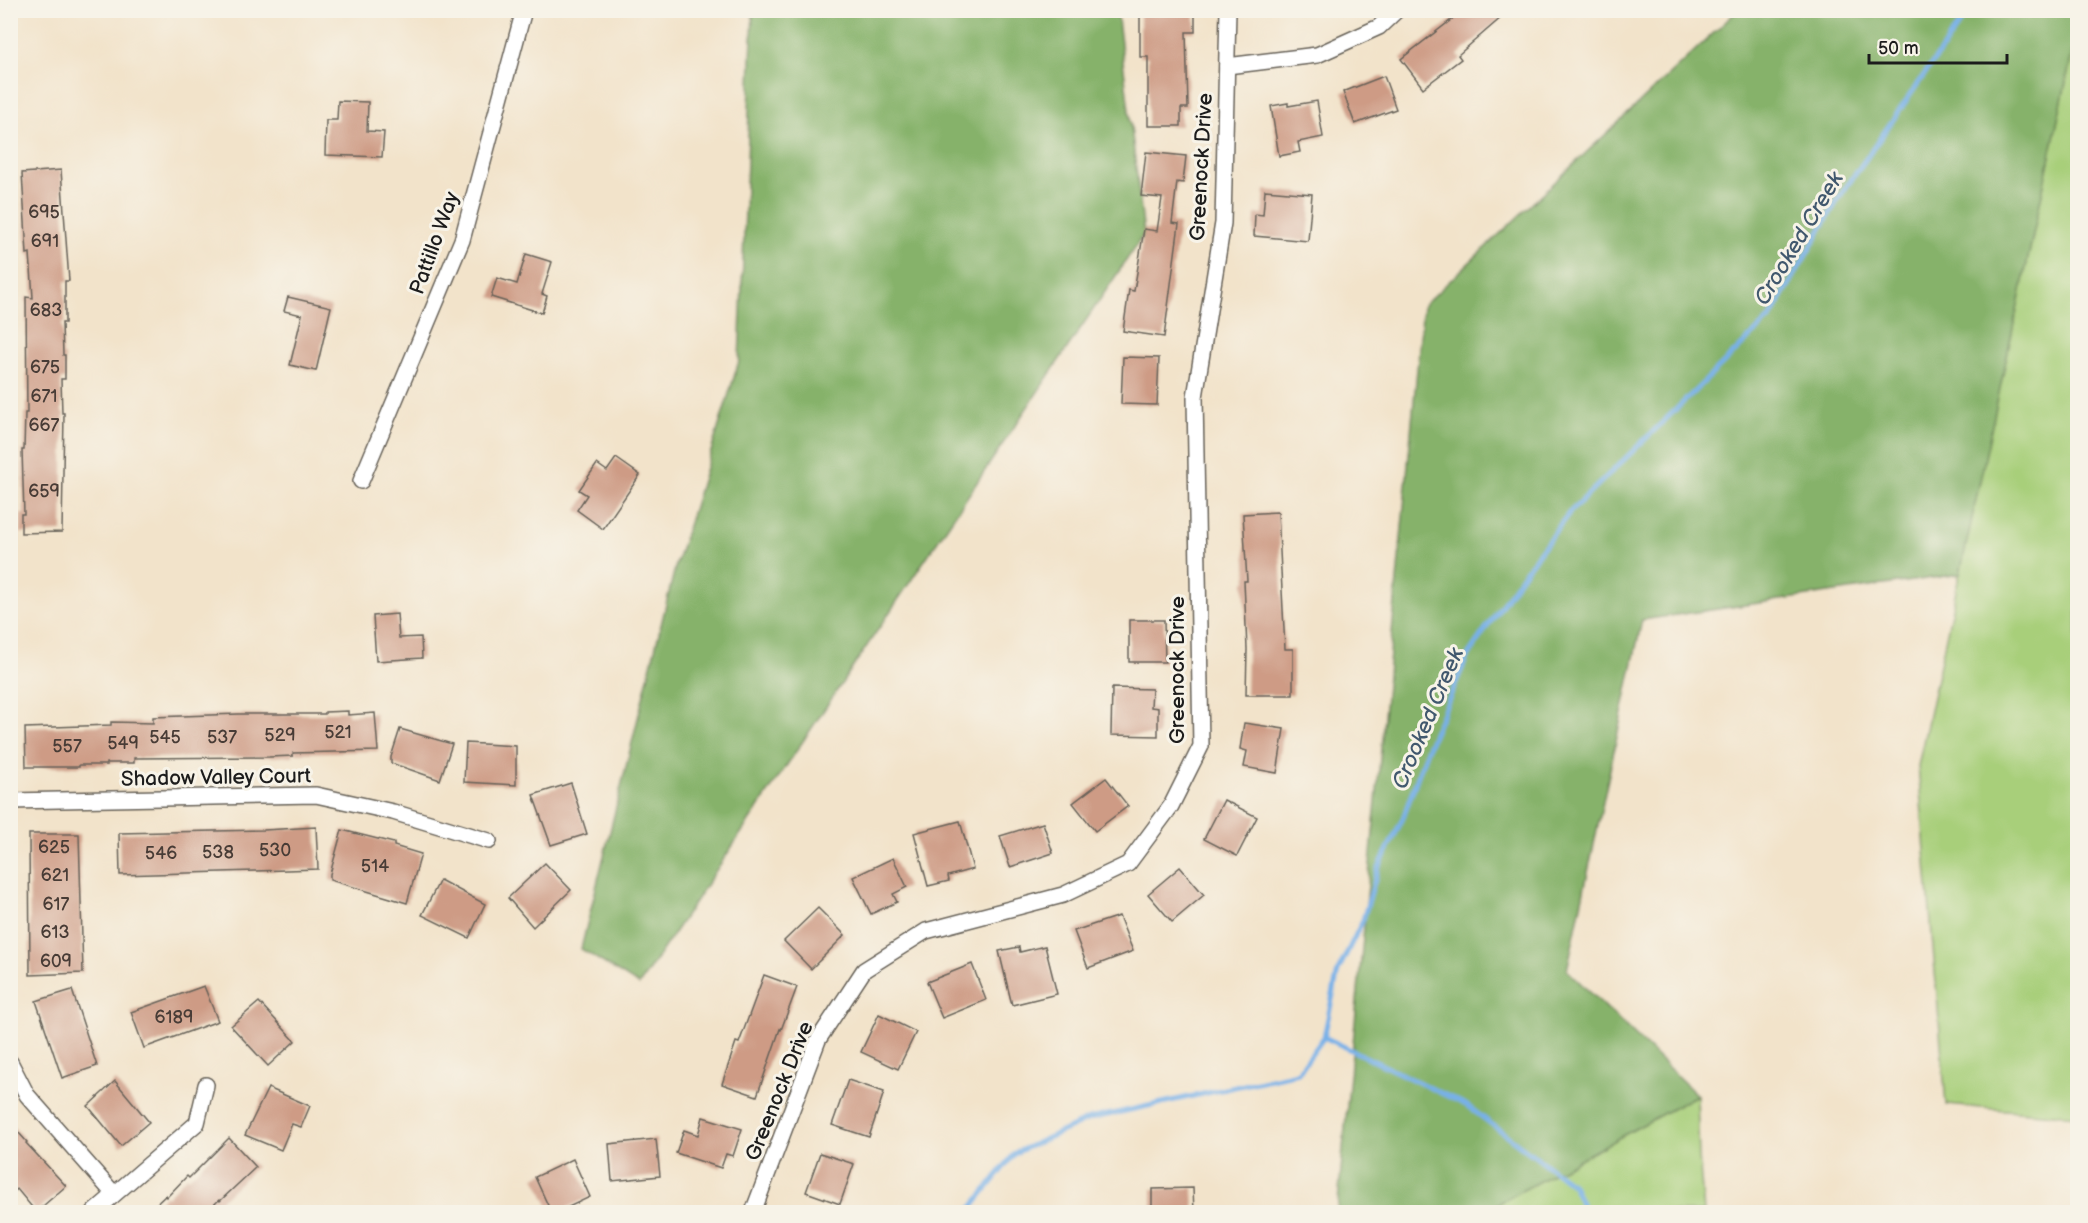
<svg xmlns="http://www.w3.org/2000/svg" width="2088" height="1223" viewBox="0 0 2088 1223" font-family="'Balsamiq Sans',sans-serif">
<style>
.green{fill:#a8cf7a;stroke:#62764b;stroke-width:1.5}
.forest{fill:#86b26a;stroke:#516743;stroke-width:1.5}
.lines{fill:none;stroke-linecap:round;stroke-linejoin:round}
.stream{stroke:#78b1e8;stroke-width:5}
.building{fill:#ce9b85}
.street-casing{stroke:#676259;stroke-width:18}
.street{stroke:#fff;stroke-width:15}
.labels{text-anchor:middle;stroke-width:6;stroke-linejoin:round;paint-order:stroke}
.number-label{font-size:18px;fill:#483c36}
.street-label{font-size:21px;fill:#1c1c1c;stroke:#f7f3e8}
.water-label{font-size:22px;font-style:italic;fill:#41586e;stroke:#f7f3e8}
</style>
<rect width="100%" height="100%" fill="#f7f3e8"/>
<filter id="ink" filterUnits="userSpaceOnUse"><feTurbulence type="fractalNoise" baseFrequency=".0167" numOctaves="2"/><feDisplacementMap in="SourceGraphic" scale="12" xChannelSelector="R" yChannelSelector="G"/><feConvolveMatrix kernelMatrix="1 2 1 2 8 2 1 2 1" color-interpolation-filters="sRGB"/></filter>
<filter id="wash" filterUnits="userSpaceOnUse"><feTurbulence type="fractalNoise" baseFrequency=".008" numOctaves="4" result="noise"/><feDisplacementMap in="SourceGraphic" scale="24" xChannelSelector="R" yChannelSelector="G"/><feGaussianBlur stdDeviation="1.35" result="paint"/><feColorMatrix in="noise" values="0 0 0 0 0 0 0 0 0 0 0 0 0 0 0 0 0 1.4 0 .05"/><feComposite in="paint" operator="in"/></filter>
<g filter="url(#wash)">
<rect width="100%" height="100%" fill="#f2e3ca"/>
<g class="green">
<path d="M2077 31V1116L1946 1105 1918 766Z"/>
<path d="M1697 1095 1699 1157 1704 1212H1483Z"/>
</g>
<g class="forest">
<path d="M753 11H1117L1144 234 639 985 581 949 675 568 739 361Z"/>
<path d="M1737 11H2077V31L1960 574 1642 620 1567 970 1697 1095 1483 1212H1337L1423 306Z"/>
</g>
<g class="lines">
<g class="stream">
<path d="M1324 1037 1466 1105 1573 1185 1585 1212"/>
<path d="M968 1212 1015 1153 1089 1119 1298 1073 1324 1037 1338 971 1363 920 1378 869 1403 818 1428 747 1468 655 1523 574 1569 513 1770 318 1840 196 1969 10"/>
</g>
</g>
<g id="blocks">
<g class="building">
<path d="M1464 10H1510L1458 55 1461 59 1423 88 1401 59Z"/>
<path d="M1140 11H1195V32H1186L1188 108H1181V126H1148V57H1140Z"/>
<path d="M1384 76 1396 109 1355 124 1343 92Z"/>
<path d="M338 101 368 102 367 131 384 132 382 157 325 155 326 120H337Z"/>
<path d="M1317 101 1323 137 1298 142 1300 152 1279 156 1271 106 1288 103V106Z"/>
<path d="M1146 152 1186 156 1183 183 1177 182 1172 223 1179 224 1164 337 1123 331 1129 290 1134 291 1144 229 1157 231 1162 198 1141 196Z"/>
<path d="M61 170 69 281H65V323H62L63 355H65V379H61L62 413H64L62 532 21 533V514H24L22 450H24L25 413H27L26 297 33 298 30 253 27 254 22 173Z"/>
<path d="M1265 190 1312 194 1308 241 1254 236 1255 214 1263 215Z"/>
<path d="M526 254 552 262 542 294 547 296 542 313 491 297 497 278 517 284Z"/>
<path d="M288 297 331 307 316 371 290 365 302 315 284 311Z"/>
<path d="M1123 357 1159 358 1157 405 1121 404Z"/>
<path d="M616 458 640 475 603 529 577 510 587 495 579 490 597 464 607 471Z"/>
<path d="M1278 512 1285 649H1293V695H1246L1247 649 1244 581H1247L1243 514Z"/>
<path d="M397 614 399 638 421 637 422 658 376 661 373 616Z"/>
<path d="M1129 620H1164L1165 662H1129Z"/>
<path d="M1112 688 1152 689 1151 707 1158 708V736L1111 735Z"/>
<path d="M348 711V715L375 713 378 751 293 753V756L269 757 134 758V763H107V765H79V767H26L25 728 111 725V722L153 723V717L239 714H325V712Z"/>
<path d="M1244 723 1284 729 1277 773 1244 767 1247 751 1240 749Z"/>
<path d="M400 729 452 744 440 780 391 763V757Z"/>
<path d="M466 743 516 746V785L464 782Z"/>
<path d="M1106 778 1128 806 1095 831 1073 803Z"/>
<path d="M571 783 587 834 551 845 533 795Z"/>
<path d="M1224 800 1257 817 1237 856 1204 839Z"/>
<path d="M960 821 973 869 948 876 949 881 928 886 914 833Z"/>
<path d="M1043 823 1053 853 1010 867 1000 836Z"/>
<path d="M316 827 318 869 120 875 119 833 264 830Z"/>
<path d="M342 830 394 843V846L421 854 407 903 330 880V874Z"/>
<path d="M29 834H79L83 973 30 975Z"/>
<path d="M893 858 907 887 893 894 897 902 871 914 853 877Z"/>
<path d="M545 863 571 890 533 927 508 898Z"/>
<path d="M1180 867 1204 895 1172 922 1148 894Z"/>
<path d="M440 880 485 904 469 938 422 915Z"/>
<path d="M818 908 845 935 811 969 784 941Z"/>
<path d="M1119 916 1133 951 1088 968 1074 931Z"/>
<path d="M1045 946 1057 994 1012 1005 999 951 1019 947 1020 952Z"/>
<path d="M972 964 986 1000 942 1018 927 982Z"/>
<path d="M764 975 797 987 781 1030 780 1029 757 1096 722 1084 736 1042 739 1043Z"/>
<path d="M204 986 218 1021 144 1048 131 1012Z"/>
<path d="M72 990 97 1066 62 1078 36 1001Z"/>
<path d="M259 1002 295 1041 268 1066 231 1026Z"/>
<path d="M879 1014 916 1032 898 1069 861 1052Z"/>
<path d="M848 1080 884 1092 869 1137 832 1125Z"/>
<path d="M115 1081 149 1122 121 1146 88 1106Z"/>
<path d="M268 1088 310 1106 301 1127 292 1124 281 1150 245 1135Z"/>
<path d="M703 1117 742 1129 733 1156 726 1154 721 1168 676 1153 684 1130 698 1135Z"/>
<path d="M10 1123 27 1142 26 1143 66 1186 36 1212 17 1189 10 1196Z"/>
<path d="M229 1138 256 1167 220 1201 219 1200 206 1212H148L166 1195 167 1197 187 1176 189 1178Z"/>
<path d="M656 1139 660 1176 612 1181 609 1144Z"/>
<path d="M820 1153 854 1164 840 1204 806 1192Z"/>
<path d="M573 1159 590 1197 558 1212H551L535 1177Z"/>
<path d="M1193 1188 1194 1212H1152V1189Z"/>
</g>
</g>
</g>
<g filter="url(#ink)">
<use href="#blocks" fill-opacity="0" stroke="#676259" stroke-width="1.5"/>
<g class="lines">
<defs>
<g id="street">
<path d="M1227 66 1317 55 1379 27 1397 10"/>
<path d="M361 481 462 240 524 10"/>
<path d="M10 801 316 795 393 812 489 841"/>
<path d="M10 1062 27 1095 114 1194"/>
<path d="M94 1212 197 1123 206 1085"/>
<path d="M753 1212 818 1040 864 970 926 931 1063 895 1128 864 1171 806 1201 746 1195 397 1223 223 1228 10"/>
</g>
</defs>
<use href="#street" class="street-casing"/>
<use href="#street" class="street"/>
</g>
</g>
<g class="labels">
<g class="number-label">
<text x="44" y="218">695</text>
<text x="45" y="247">691</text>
<text x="46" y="316">683</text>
<text x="45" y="373">675</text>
<text x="44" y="402">671</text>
<text x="44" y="431">667</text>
<text x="44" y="497">659</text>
<text x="338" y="738">521</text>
<text x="280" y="741">529</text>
<text x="165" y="743">545</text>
<text x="222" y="743">537</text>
<text x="123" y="749">549</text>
<text x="67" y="752">557</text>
<text x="54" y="853">625</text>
<text x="275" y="856">530</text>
<text x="218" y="858">538</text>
<text x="161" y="859">546</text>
<text x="375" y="872">514</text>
<text x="55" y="881">621</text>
<text x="56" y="910">617</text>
<text x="55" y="938">613</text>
<text x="56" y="967">609</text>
<text x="174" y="1023">6189</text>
</g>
<g class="street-label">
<text transform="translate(1201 167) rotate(-87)" y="7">Greenock Drive</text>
<text transform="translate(434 243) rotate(-70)" y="7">Pattillo Way</text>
<text transform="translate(1177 670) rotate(-90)" y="7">Greenock Drive</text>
<text transform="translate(216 777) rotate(-1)" y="7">Shadow Valley Court</text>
<text transform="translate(779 1091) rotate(-68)" y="7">Greenock Drive</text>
</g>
<g class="water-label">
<text transform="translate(1798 238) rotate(-59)" y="8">Crooked Creek</text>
<text transform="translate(1427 718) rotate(-67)" y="8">Crooked Creek</text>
</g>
</g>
<rect width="2088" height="1223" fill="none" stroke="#f7f3e8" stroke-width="36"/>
<path d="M1869 54v9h138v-9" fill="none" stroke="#1c1c1c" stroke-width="3"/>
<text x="1878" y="54" font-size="18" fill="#1c1c1c" stroke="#f7f3e8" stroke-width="4.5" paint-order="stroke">50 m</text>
</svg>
